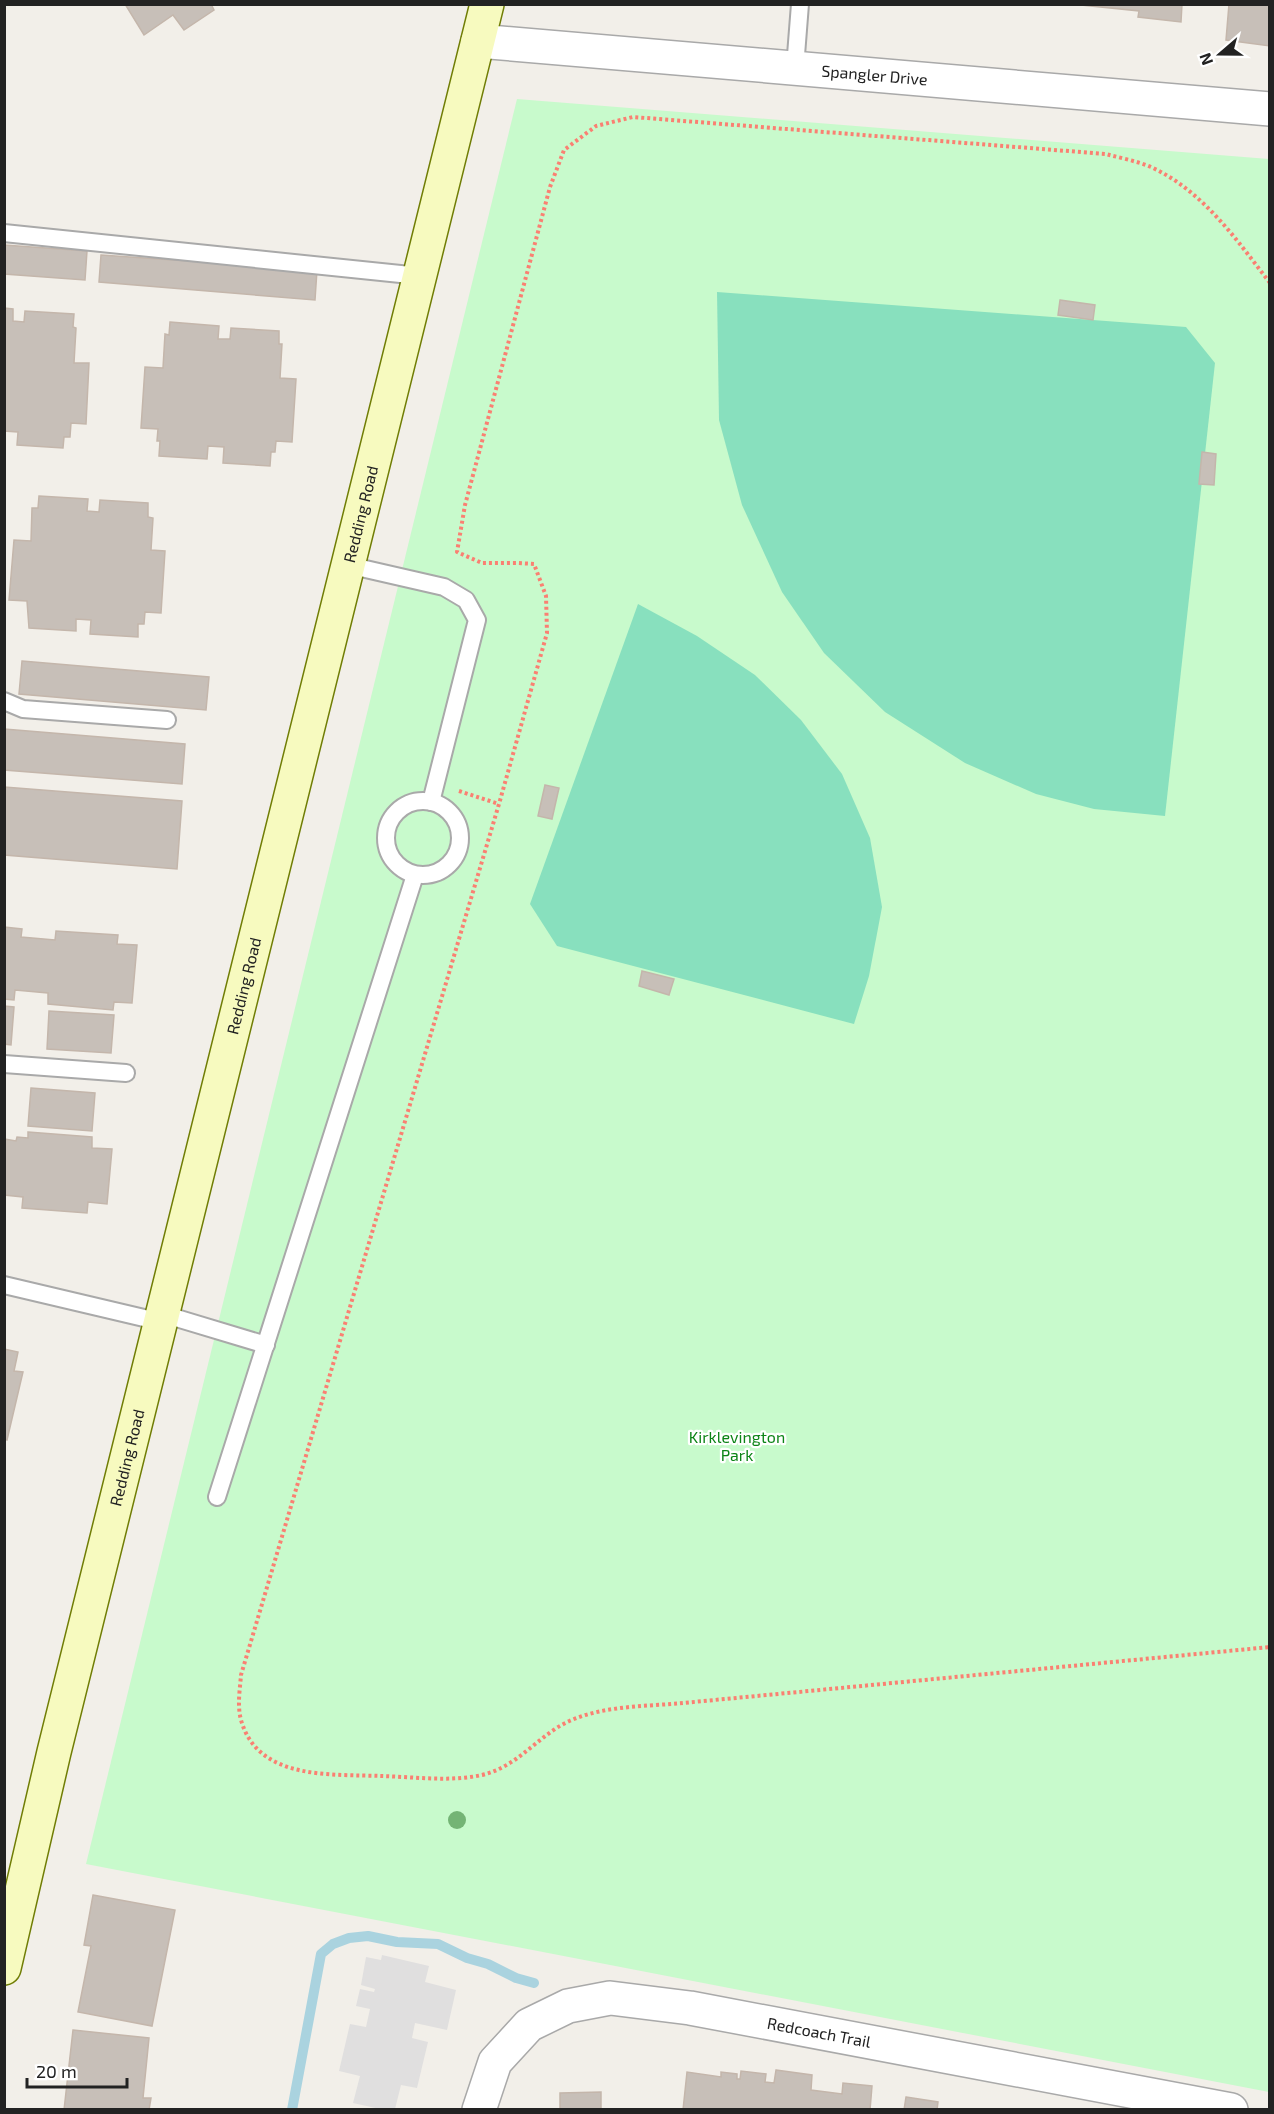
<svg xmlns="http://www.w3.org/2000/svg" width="1274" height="2114" viewBox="0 0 1274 2114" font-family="'Exo 2',sans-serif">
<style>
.residential{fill:#e0dfdf}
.park{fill:#c8facc}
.pitch{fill:#88e0be}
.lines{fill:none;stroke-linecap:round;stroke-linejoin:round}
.stream{stroke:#aad3df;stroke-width:10}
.building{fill:#c7bfb8;stroke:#c4b6ab;stroke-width:1.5}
.lane-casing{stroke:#a9a9a9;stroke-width:20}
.street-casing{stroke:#a9a9a9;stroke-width:36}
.secondary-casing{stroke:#707d05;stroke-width:36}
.path{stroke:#fa8072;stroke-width:4;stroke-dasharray:3 3;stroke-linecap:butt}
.lane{stroke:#fff;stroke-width:16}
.street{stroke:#fff;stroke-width:33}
.secondary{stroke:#f7fabf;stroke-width:33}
.tree{fill:#74b475}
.labels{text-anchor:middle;stroke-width:4.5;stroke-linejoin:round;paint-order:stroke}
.street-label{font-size:16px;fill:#222;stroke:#fff}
.park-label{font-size:16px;fill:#0c8416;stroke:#fff}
</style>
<rect width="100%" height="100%" fill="#f2efe9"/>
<path class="residential" d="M382 1955 429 1966 425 1982 456 1990 447 2030 415 2023 412 2038 428 2042 417 2088 401 2085 395 2109H380L353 2103 360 2076 339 2071 350 2024 366 2027 370 2009 356 2006 360 1989 374 1992 375 1989 361 1985 366 1957 381 1960Z"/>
<path class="park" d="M517 99 1269 159V2092L86 1864Z"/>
<g class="pitch">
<path d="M717 292 1186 327 1215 363 1165 816 1094 809 1036 794 965 763 885 712 824 653 782 592 742 505 719 420Z"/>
<path d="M638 604 697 636 755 675 801 720 842 774 870 838 882 907 869 976 854 1024 557 946 530 904Z"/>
</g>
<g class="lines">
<path class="stream" d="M292 2110 321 1954 333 1944 349 1938 368 1936 397 1942 438 1944 467 1958 488 1964 516 1978 534 1983"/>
</g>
<g class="building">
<path d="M125 4H211L214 10 184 30 173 15 144 35Z"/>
<path d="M1071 4H1182L1181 22 1138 17 1139 11Z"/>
<path d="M1229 4H1270V46L1226 40Z"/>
<path d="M4 245 87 251 85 280 4 274Z"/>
<path d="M101 255 317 270 315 300 99 282Z"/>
<path d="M1060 300 1095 305 1093 320 1058 315Z"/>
<path d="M4 308 13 309V321L24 322 25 311 74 314 73 327 76 328 74 363H89L86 424 71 423 70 437H64L63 448 17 445 18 432 4 431Z"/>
<path d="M170 322 219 326 218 339H230L231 328 279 331V344H282L280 378 296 379 292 442 276 441 275 452H271L270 466 223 463 224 447 208 446 207 459 159 456 160 441H157L158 429 141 428 145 367 163 368 165 334 169 335Z"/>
<path d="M1202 452 1216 454 1214 485 1199 484Z"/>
<path d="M39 496 88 499 87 511 99 512 100 500 148 503V517L153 518 151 550 165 551 161 613 145 612 144 624H138V637L90 634 91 620 76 619V631L29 628 27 601 9 600 14 540 31 541 32 508H38Z"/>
<path d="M22 661 209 677 206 710 19 694Z"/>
<path d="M4 729 185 744 182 784 4 770Z"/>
<path d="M545 785 559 788 552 819 538 816Z"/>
<path d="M4 787 182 801 177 869 4 855Z"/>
<path d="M4 927 22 929 21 937 55 940 56 931 118 935 117 944 137 945 132 1003 114 1002 113 1010 48 1004V993L15 990 14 1000 4 999Z"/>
<path d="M642 971 674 979 669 995 639 986Z"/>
<path d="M4 1006 14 1007 11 1045 4 1044Z"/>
<path d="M49 1011 114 1015 111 1053 47 1049Z"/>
<path d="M31 1088 95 1093 92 1131 28 1126Z"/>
<path d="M28 1132 92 1137V1148L112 1149 107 1204 88 1202 87 1213 22 1208 23 1197 4 1195V1139L16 1141 17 1137 28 1138Z"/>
<path d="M4 1349 18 1352 14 1371 23 1372 7 1440 4 1439Z"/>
<path d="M93 1895 175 1910 152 2026 78 2012 91 1946 84 1945Z"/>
<path d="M73 2030 149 2038 143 2098H151L149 2110H64Z"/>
<path d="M776 2070 812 2075 811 2090 842 2094 843 2083 872 2086 870 2110H683L687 2072 721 2077V2072L737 2074V2079H740L741 2071 766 2074 765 2082 774 2083Z"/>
<path d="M601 2092V2110H560V2093Z"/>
<path d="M906 2097 938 2102 937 2110H904Z"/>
</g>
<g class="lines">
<defs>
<g id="lane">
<path d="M795 68 800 4"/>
<path d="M4 233 420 276"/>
<path d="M348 565 444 587 466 600 477 620 431 802"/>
<path d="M4 701 23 709 167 720"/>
<circle cx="423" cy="838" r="37"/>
<path d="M4 1064 126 1073"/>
<path d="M4 1285 161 1322"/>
<path d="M163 1314 266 1345"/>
<path d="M217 1497 415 875"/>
</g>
<g id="street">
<path id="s1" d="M478 41 1270 109"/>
<path id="s2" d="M479 2110 495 2062 529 2025 568 2006 610 1998 690 2008 1231 2110"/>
</g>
<g id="secondary">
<path id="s3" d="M4 1968 54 1752 487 4"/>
</g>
</defs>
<use href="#lane" class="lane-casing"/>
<use href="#street" class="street-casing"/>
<use href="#secondary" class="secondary-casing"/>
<g class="path">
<path d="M1270 283C1236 239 1203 191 1151 167 1137 161 1120 158 1106 154L633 117 596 126 564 150 550 187 465 505 457 552 482 563H518L534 564 546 596 547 633 499 804 241 1675C240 1689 237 1705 241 1720 258 1781 332 1774 382 1776 415 1777 449 1782 482 1775 512 1768 530 1746 555 1729 591 1705 641 1707 683 1703L1270 1647"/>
<path d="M459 791 499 804"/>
</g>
<use href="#lane" class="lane"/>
<use href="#street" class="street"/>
<use href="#secondary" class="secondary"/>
</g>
<circle class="tree" cx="457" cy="1820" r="9"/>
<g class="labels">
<g class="street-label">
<text dy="6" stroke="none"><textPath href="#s1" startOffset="398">Spangler Drive</textPath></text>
<text dy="6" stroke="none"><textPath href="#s3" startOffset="1497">Redding Road</textPath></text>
<text dy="6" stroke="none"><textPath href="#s3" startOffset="1011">Redding Road</textPath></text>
<text dy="6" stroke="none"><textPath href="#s3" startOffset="525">Redding Road</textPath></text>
<text dy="6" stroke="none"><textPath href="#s2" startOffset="399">Redcoach Trail</textPath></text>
</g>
<g class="park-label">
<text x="737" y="1443">Kirklevington<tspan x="737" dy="18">Park</tspan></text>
</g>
</g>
<rect width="1274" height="2114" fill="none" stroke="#222222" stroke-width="12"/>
<g transform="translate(1220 54) rotate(250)" stroke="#ffffff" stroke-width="4.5" paint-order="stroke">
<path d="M0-4.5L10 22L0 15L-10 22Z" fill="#222222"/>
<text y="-9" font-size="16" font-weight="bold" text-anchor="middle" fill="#222222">N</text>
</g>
<path d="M27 2078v9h100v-9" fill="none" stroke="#222222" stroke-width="3"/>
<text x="36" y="2078" font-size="18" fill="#222222" stroke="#ffffff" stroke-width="4.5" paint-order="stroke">20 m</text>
</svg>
